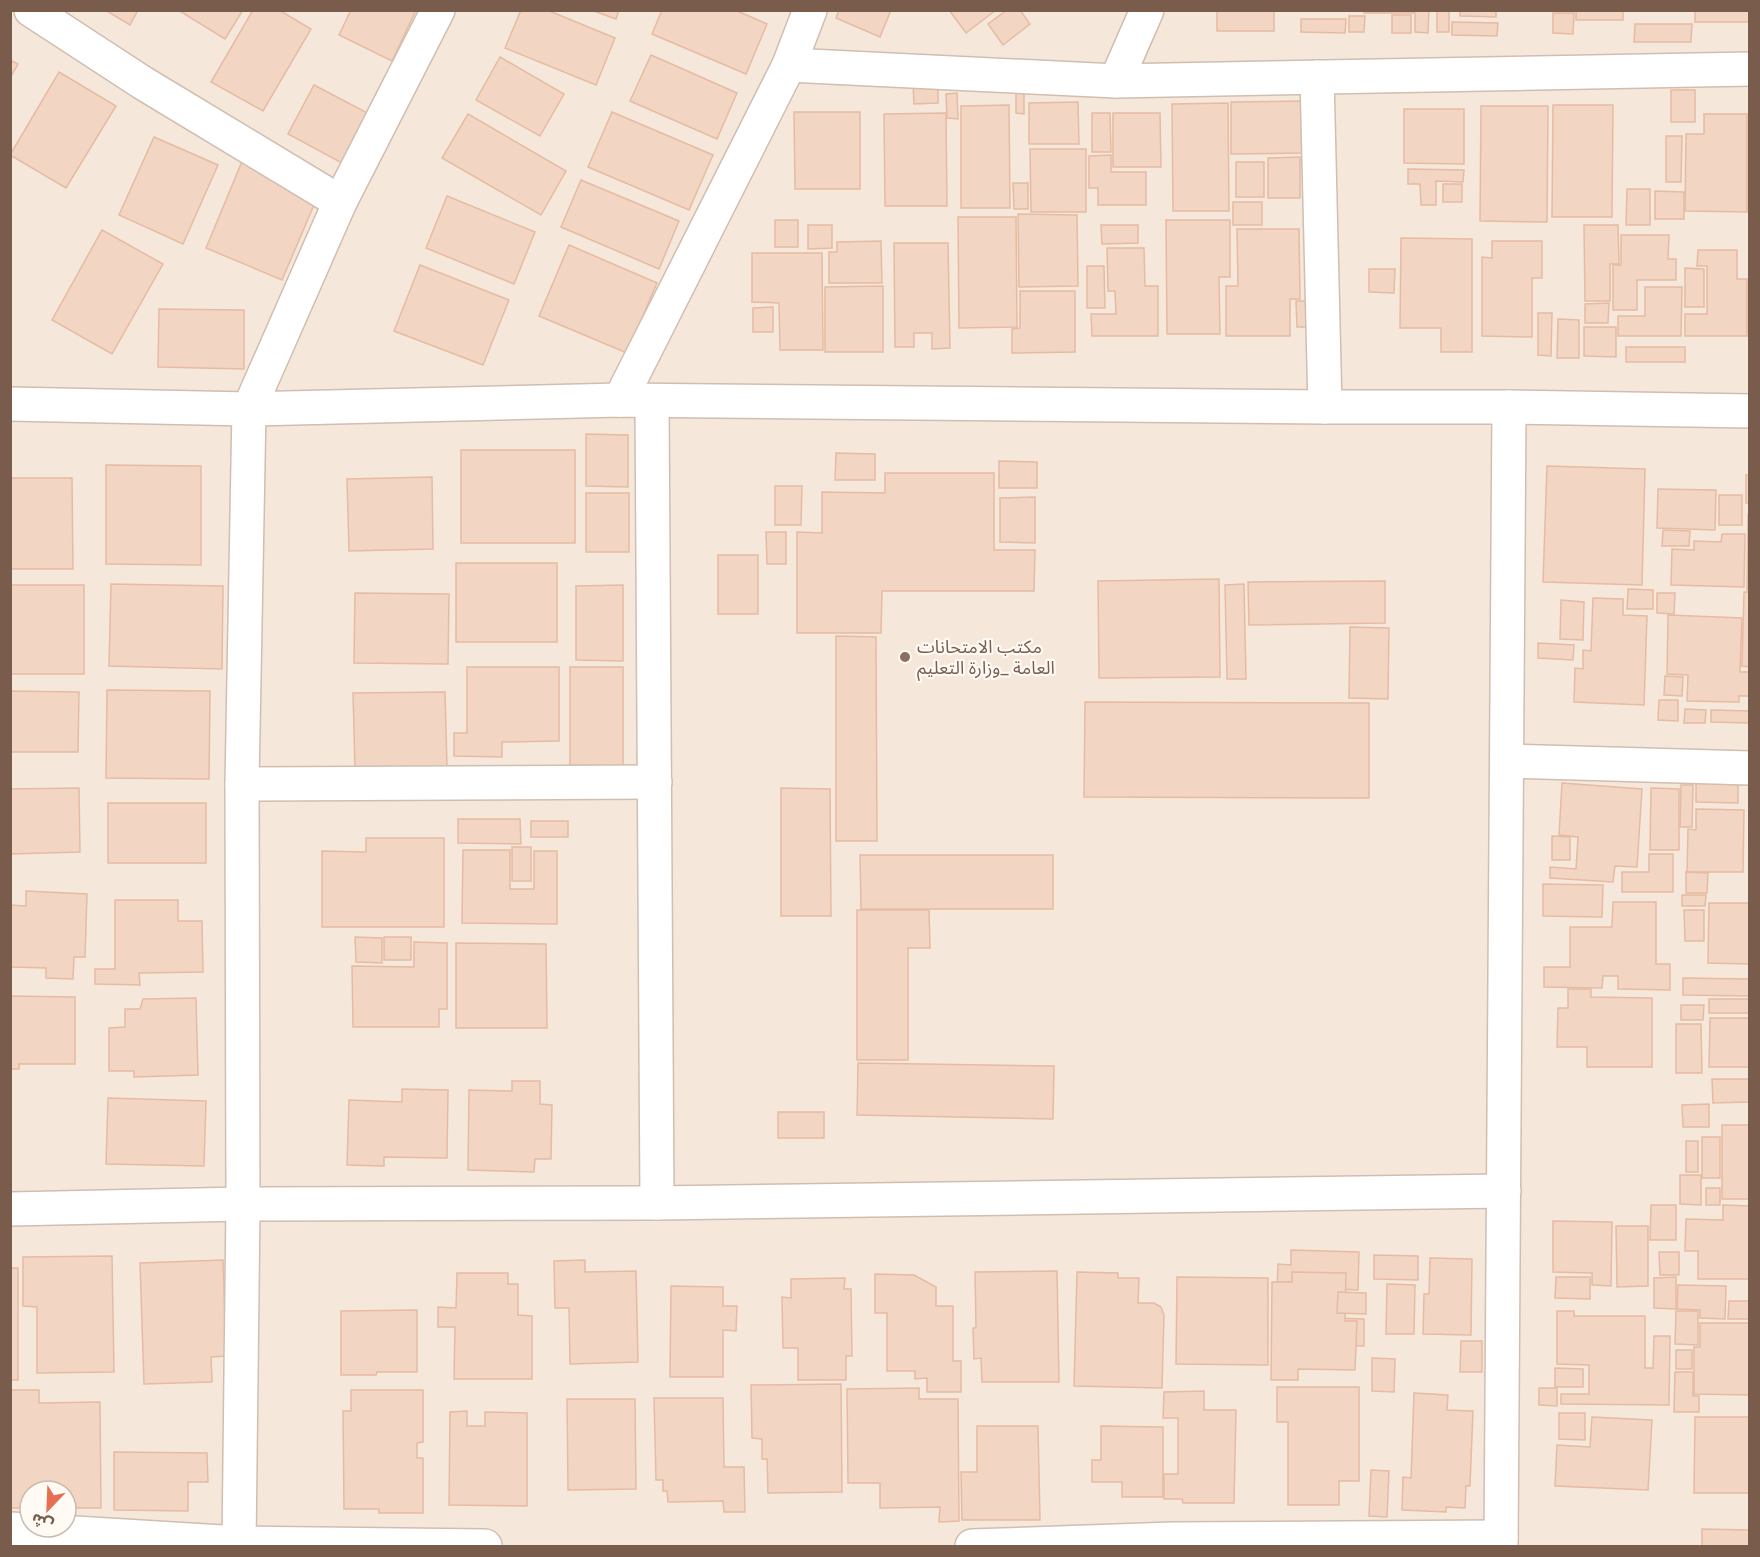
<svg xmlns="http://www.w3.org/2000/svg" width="1760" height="1557" viewBox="0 0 1760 1557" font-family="Roboto,'Noto Sans Arabic',sans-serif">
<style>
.residential{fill:#f5e8da;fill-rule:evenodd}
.building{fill:#f3d5c3;stroke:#e6bba3;stroke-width:1.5}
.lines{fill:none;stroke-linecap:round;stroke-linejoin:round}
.minor-casing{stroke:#d1beb0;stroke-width:36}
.minor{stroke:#fff;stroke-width:33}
.education-dot{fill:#8d6e63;stroke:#fffaf3;stroke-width:2}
.labels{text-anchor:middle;stroke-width:4.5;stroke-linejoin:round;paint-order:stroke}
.education-label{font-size:18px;fill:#785e54;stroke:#fffaf3;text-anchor:start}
</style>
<rect width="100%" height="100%" fill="#fdf6ec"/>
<path class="residential" d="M11 11H1749V1546H11ZM30 1491H66V1527H30Z"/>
<g class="building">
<path d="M105 10H138L130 25Z"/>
<path d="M178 10H243L225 39Z"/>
<path d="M253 10H279L311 29 263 111 211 82Z"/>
<path d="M351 10H416L392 61 339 35Z"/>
<path d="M521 10H547L615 38 596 85 505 48Z"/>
<path d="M591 10H619L616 19Z"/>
<path d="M662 10H735L767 24 746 74 652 34Z"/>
<path d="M839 10H891L880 37 836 18Z"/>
<path d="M949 10H996L966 33Z"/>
<path d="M1007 10H1020L1030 24 1003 45 988 24Z"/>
<rect x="1217" y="10" width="57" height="21"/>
<path d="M1364 10H1429L1428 33 1415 32V13H1364Z"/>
<rect x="1437" y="10" width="12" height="22"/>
<path d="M1460 10H1496V17L1460 16Z"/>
<rect x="1576" y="10" width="47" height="10"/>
<rect x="1695" y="10" width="55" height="12"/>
<path d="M1553 13H1574L1573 34 1553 33Z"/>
<rect x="1392" y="15" width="19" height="18"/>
<path d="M1349 16H1365L1364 32H1349Z"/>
<path d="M1301 19H1346L1345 33 1301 32Z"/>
<path d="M1452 22 1498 23 1497 36 1452 35Z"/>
<path d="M1635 24H1692L1691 42H1634Z"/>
<path d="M651 55 737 93 717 139 630 101Z"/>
<path d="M500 57 564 94 540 136 476 100Z"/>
<path d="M10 60 18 64 10 78Z"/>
<path d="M59 72 116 106 66 188 10 155Z"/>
<path d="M913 84H938V103L914 104Z"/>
<path d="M314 85 379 119 353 169 288 134Z"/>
<path d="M1016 88H1024V114L1016 113Z"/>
<rect x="1671" y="90" width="24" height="32"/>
<path d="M957 93 958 119 947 118 946 94Z"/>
<path d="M1305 101 1306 153 1231 154V102Z"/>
<path d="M1078 102 1079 144H1029V103Z"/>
<path d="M1228 103 1229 211H1173L1172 104Z"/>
<path d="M1009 105 1010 208H961V106Z"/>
<path d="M1553 105H1613L1612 217H1552Z"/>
<path d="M1481 106H1548L1547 222 1480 221Z"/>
<path d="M1404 109H1464V164L1404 163Z"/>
<path d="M612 112 713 155 689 210 588 167Z"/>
<path d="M794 112H860V189H795Z"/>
<path d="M946 113 947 206H885L884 114Z"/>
<path d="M1092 113H1110L1111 152H1092Z"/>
<path d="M1113 113H1160L1161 167H1113Z"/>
<path d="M468 114 566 171 541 215 442 158Z"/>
<path d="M1704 114H1747V212L1685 211 1686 134H1704Z"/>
<path d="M1666 136H1682L1681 182H1666Z"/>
<path d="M154 137 218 165 183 244 119 215Z"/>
<path d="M1030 149H1086V212H1031Z"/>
<path d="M1111 155V172H1146V205H1098V188H1089V156Z"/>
<path d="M1300 157V198H1268V158Z"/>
<path d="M243 159 320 191 282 280 206 248Z"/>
<rect x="1236" y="162" width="28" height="35"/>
<path d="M1408 169 1464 170 1463 182 1436 181V205H1421L1420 184H1408Z"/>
<path d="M581 180 679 221 659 269 561 227Z"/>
<path d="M1013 183H1028V209H1014Z"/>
<rect x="1443" y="184" width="19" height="18"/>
<path d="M1627 189H1650V225H1626Z"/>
<path d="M1655 191 1684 192V219H1655Z"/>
<path d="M447 196 535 232 514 284 426 248Z"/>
<rect x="1233" y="202" width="29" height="23"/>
<path d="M1018 214 1077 215 1078 286 1019 287Z"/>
<path d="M958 217H1016L1017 327 959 328Z"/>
<rect x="775" y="220" width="23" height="27"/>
<path d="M1166 220H1230V277H1219L1220 334H1167Z"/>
<path d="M808 225H832V248L808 249Z"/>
<path d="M1101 225H1138V243L1102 244Z"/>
<path d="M1584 225H1618L1619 264H1610V301H1585Z"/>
<path d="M1237 229H1299L1300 299H1290V336H1226V286H1238Z"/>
<path d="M102 230 163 264 112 354 52 320Z"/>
<path d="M1621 235H1669L1668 259H1676V280H1637V310H1613V265H1621Z"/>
<path d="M1401 238 1472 239V352H1441V328H1400Z"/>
<path d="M881 241 882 283H829V252H837V242Z"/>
<path d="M1492 241H1542V278H1532V337L1482 336V257L1492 258Z"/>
<path d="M894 243H948L950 348 932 349V333H914V347H895Z"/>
<path d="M569 245 657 283 627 353 539 316Z"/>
<path d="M1107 248H1144L1145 286H1158V336H1092L1091 314H1116L1115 291H1108Z"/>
<path d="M1698 250H1737V279H1747V336H1685V314H1707V266H1697Z"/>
<path d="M752 253H822L823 350H780L779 303 752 302Z"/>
<path d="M420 265 509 300 483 365 394 331Z"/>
<path d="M1087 266H1104L1105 308H1087Z"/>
<path d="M1685 268 1704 269V307H1685Z"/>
<path d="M1369 269H1395L1394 293 1369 292Z"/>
<path d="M883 286V352H825V287Z"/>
<path d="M1645 287H1682L1681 336H1618V316H1645Z"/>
<path d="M1020 291H1075V352L1012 353V329L1020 328Z"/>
<path d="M1296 301H1311V327H1297Z"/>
<path d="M1609 303 1608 323H1585V304Z"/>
<path d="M773 307V332H753V308Z"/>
<path d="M159 309 244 310V369L158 367Z"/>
<path d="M1538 313H1552L1551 356 1538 355Z"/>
<path d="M1558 319 1579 320V358H1557Z"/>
<path d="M1584 327H1616V357L1584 356Z"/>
<rect x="1626" y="347" width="59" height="15"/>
<path d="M586 434 628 435V487L586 486Z"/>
<rect x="461" y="450" width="114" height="93"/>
<path d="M836 453 875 454V480H835Z"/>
<path d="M999 461 1037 462V488H999Z"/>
<path d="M106 465 201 466V565L106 564Z"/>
<path d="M1547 466 1645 469 1642 585 1543 582Z"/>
<path d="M885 473H994V550H1035L1034 591H882L881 633H797V532L822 533V492L885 493Z"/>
<rect x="1746" y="475" width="4" height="28"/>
<path d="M432 477 433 549 349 551 347 479Z"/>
<path d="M10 478H72L73 569H10Z"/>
<path d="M775 486H802L801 525H775Z"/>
<path d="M1658 489 1716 490 1715 530 1657 528Z"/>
<rect x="586" y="493" width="43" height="59"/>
<rect x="1719" y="495" width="23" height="30"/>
<path d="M1035 497V543L1000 542V498Z"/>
<path d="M1748 514H1750V590H1747Z"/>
<path d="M1663 530 1690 531 1689 546H1662Z"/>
<path d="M766 532H786V564H767Z"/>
<path d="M1722 534H1745L1744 587 1671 585 1672 549 1694 550V541L1721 542Z"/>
<rect x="718" y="555" width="40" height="59"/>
<rect x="456" y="563" width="101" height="79"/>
<path d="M1219 579 1220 677 1099 678 1098 581Z"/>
<path d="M1385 581V623L1249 625 1248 582Z"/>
<path d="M111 584 223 586 222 669 109 666Z"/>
<path d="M1244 584 1246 679H1227L1225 585Z"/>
<rect x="10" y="585" width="74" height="89"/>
<path d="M623 585V661L576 660V586Z"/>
<path d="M1628 589 1653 590V609H1627Z"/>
<path d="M1744 592H1750V667L1742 666Z"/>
<path d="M355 593 449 594 448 664 354 663Z"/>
<path d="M1657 593H1675L1674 614 1657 613Z"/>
<path d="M1593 598 1623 599V615L1647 616 1644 705 1574 702 1575 668 1583 669V650L1591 651Z"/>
<path d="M1561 600 1584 602 1583 640 1560 639Z"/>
<path d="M1668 615 1742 618 1740 672H1750V696H1739V702L1687 701 1688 675 1667 674Z"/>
<path d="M1350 627 1389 628 1388 699 1349 698Z"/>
<path d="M836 636 876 637 877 841H836Z"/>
<path d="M1538 643 1574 645 1573 660 1538 658Z"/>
<path d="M467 667H559V741L502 742V757L454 756V733H467Z"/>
<path d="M570 667H623V766L570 765Z"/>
<path d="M1665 676 1683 677 1682 696 1664 695Z"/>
<path d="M107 690 210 691 209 779 106 778Z"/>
<path d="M10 691 79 692 78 752H10Z"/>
<path d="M445 692 447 767 355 769 353 693Z"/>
<path d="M1659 700H1678V721L1658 720Z"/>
<path d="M1085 702 1369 703V798L1084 797Z"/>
<path d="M1685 709 1706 710 1705 723H1684Z"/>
<path d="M1711 710 1750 711V723L1711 722Z"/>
<path d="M1696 781H1738V803L1696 802Z"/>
<path d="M1562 783 1642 789 1637 867 1615 866 1613 882 1550 878V867L1576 869 1578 837 1559 835Z"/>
<path d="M1681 785H1693L1692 827H1680Z"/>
<path d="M79 788 80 852 10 854V789Z"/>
<path d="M781 788 830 789 831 916H781Z"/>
<path d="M1651 788 1679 789V850H1650Z"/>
<rect x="108" y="803" width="98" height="60"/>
<path d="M1696 809 1744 810 1743 872H1687L1688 829 1696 830Z"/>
<path d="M458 819H520L521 844 458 843Z"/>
<rect x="531" y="821" width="37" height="16"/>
<path d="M1552 836 1570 837V860H1552Z"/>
<path d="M366 838H444V927H322V851L366 852Z"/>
<rect x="512" y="847" width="19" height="34"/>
<path d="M463 850H510V889H534V851H557V924L462 923Z"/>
<path d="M1649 854H1673V892H1622V872H1649Z"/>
<path d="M860 855H1053V909H861Z"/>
<path d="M1686 872 1708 873 1707 893H1686Z"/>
<path d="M1543 884 1603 885 1602 917 1543 916Z"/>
<path d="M26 891 87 894 85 957H74L73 979 46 978V968L10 967V905L26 906Z"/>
<path d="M1682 895H1706L1705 906H1682Z"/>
<path d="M115 900H178V921H202L203 972 139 973 140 985 95 984V969H115Z"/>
<path d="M1613 902H1656V964H1670V990L1618 989V976H1603L1602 988 1544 987V967H1570V927H1612Z"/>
<path d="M1709 903H1750V964L1708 963Z"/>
<path d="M857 910H929L930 948H908V1060H857Z"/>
<path d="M1684 910H1704V941H1685Z"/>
<path d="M355 937 382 938V963L356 962Z"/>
<rect x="384" y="937" width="27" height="23"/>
<path d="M414 942 447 943V1009H439V1027H353L352 966 414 967Z"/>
<path d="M456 943 546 944 547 1028H456Z"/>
<path d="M1683 978 1750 979V996L1683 995Z"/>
<path d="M1568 989H1591V997L1652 998V1067H1587V1047H1557L1558 1008H1568Z"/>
<path d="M10 996 75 997V1064H19V1069H10Z"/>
<path d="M196 998 198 1075 134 1077V1071H109V1028L125 1027V1009H140L143 999Z"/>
<rect x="1709" y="999" width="41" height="14"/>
<path d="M1681 1005H1704L1703 1020H1681Z"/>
<path d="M1710 1018H1750V1067H1709Z"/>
<path d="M1676 1024H1701L1702 1073H1676Z"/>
<path d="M858 1063 1054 1066 1053 1119 857 1115Z"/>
<path d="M1712 1079H1750V1102L1713 1103Z"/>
<path d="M512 1081H540V1104L552 1105 551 1159H535L534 1172 468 1170 469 1090 512 1091Z"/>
<path d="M402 1089 448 1090 447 1158 384 1157V1166L347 1165 349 1100 402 1102Z"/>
<path d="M108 1098 206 1101 204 1166 106 1164Z"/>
<path d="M1709 1104V1127H1683L1682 1105Z"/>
<rect x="778" y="1112" width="46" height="26"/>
<rect x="1722" y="1125" width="28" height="74"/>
<rect x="1702" y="1137" width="18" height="41"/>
<rect x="1686" y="1141" width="12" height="31"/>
<path d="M1680 1175H1701V1205L1680 1204Z"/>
<rect x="1706" y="1188" width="14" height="17"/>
<path d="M1651 1205H1676V1240H1650Z"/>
<path d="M1723 1205 1750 1206V1279H1698V1251H1685L1686 1219 1723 1220Z"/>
<path d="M1553 1221 1612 1222 1611 1286 1592 1285V1273L1553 1272Z"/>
<path d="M1616 1226H1648V1286L1617 1287Z"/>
<path d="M1291 1250 1359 1252 1358 1290 1336 1289 1335 1318 1364 1319V1346L1301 1344 1302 1293 1277 1292 1278 1264 1291 1265Z"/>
<path d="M1659 1252H1679V1275H1660Z"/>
<path d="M1374 1255 1418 1256V1280L1374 1279Z"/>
<path d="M112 1256 114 1372 37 1373V1307L23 1306V1257Z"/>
<path d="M1430 1258 1472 1259 1471 1335 1423 1334 1424 1294H1429Z"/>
<path d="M223 1260 226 1356 211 1357 212 1382 144 1384 140 1263Z"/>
<path d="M585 1260V1272L636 1271 638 1362 570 1364 569 1308H555L554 1261Z"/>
<rect x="10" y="1268" width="8" height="112"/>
<path d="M1057 1271 1059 1382H982L981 1358 974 1359 973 1328H976L975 1272Z"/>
<path d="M1077 1272 1118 1273V1278H1139L1138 1303H1154L1161 1307 1164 1315 1162 1388 1074 1386Z"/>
<path d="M1292 1272 1346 1273 1345 1321H1357L1355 1370 1298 1369V1380H1271L1272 1282H1292Z"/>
<path d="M457 1273H508V1284H518V1315L532 1316V1379H454L455 1327H438V1307L456 1308Z"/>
<path d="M875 1274 914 1275 936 1287V1306H953V1361H961V1392H927V1378L915 1379V1371H887V1313H875Z"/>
<path d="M1177 1277 1268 1278V1365L1176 1364Z"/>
<path d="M1556 1277H1590V1299L1555 1298Z"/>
<path d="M1676 1277V1309L1654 1308V1278Z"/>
<path d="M845 1278 844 1289H851L852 1356H846V1380H798V1348H783L782 1297 791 1298V1279Z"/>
<path d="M1387 1284 1415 1285 1414 1334H1386Z"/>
<path d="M1678 1285 1726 1286 1725 1319 1700 1318V1310L1677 1309Z"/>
<path d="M671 1286 723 1287V1306H737L736 1331 723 1330V1377H670Z"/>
<path d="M1338 1292 1366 1293V1314L1337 1313Z"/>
<path d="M1729 1301H1749V1319H1728Z"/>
<path d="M417 1310V1372H377L376 1375H341V1311Z"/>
<path d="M1557 1311H1574V1316H1645V1368H1653L1654 1336H1670L1669 1405 1561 1404V1394H1589V1365L1557 1364Z"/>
<path d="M1676 1311H1698V1345L1675 1344Z"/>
<path d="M1700 1323H1750V1395L1694 1394V1347H1700Z"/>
<path d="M1461 1341H1482V1372H1460Z"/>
<rect x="1676" y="1350" width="16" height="19"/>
<path d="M1372 1358 1395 1359 1394 1392 1372 1391Z"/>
<path d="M1555 1368 1583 1369V1387H1555Z"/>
<path d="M1675 1372H1693V1396H1699V1412H1674Z"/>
<path d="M841 1384 842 1492 768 1493 767 1459H762V1439L752 1438 751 1385Z"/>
<path d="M1277 1387H1359V1481H1339V1505H1288V1422H1277Z"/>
<path d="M919 1388V1399H958L959 1521 939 1522 940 1507 880 1508V1483H848L847 1389Z"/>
<path d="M1539 1388H1557V1406L1539 1405Z"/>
<path d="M10 1390H39V1403L100 1402 101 1508H66V1491H30V1508H10Z"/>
<path d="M351 1390H423V1442L417 1443V1458H423V1513H379V1509H344L343 1411H351Z"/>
<path d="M1204 1391V1410H1236L1234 1503H1183L1182 1499H1164V1474H1178V1418H1163L1164 1392Z"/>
<path d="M1414 1393 1448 1395 1447 1410 1473 1411 1470 1486H1466L1465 1508 1446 1507V1512L1402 1510 1403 1477 1411 1478Z"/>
<path d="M654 1398H723L724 1467H744L745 1512H724L723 1501 668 1502 667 1491H663V1480H656Z"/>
<path d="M567 1399H635L636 1489 568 1490Z"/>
<path d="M467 1411V1426H485V1412L527 1413V1506L449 1505 450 1412Z"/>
<path d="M1559 1413H1585V1440L1559 1439Z"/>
<path d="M1592 1417 1652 1420 1648 1490 1555 1486 1557 1445 1590 1447Z"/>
<path d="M1695 1417H1750V1493H1694Z"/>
<path d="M977 1426H1038L1040 1520H962L961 1472H977Z"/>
<path d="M1101 1426 1163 1427V1497H1122V1482H1092V1460H1101Z"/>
<path d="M114 1452 207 1453 208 1482H188V1511L114 1510Z"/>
<path d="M1371 1470 1389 1471 1387 1517 1369 1516Z"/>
<path d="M1702 1529 1750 1530V1546H1702Z"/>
</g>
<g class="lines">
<defs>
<g id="minor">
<path d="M31 10 143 83 340 202"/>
<path d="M789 65 1116 81 1750 69"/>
<path d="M1317 77 1325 407"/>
<path d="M1116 81 1147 10"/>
<path d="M620 400 789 65 810 10"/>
<path d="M652 401 657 1203"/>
<path d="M10 404 249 409 620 400 1325 407H1509L1750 411"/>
<path d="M1508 761 1750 768"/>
<path d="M242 784 655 782"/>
<path d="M10 1209 243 1204 657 1203 1504 1191"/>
<path d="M10 1529 239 1543 485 1546"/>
<path d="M239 1546 243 1204 242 784 249 409 340 202 438 10"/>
<path d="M972 1546 1173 1539 1501 1537"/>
<path d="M1501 1546 1509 407"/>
</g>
</defs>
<use href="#minor" class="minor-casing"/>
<use href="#minor" class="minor"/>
</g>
<circle class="education-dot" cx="905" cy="657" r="6"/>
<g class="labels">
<g class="education-label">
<text x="917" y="653">مكتب الامتحانات<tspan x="917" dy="21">العامة _وزارة التعليم</tspan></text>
</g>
</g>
<rect width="1760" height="1557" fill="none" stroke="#7a5c4d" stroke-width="24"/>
<g transform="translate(48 1509) rotate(203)"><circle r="28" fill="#fffaf3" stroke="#cabbb1" stroke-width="1.5"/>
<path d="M0-4.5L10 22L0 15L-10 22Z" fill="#e76f51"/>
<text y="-9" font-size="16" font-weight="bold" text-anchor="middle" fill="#7a5c4d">ش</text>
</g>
</svg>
